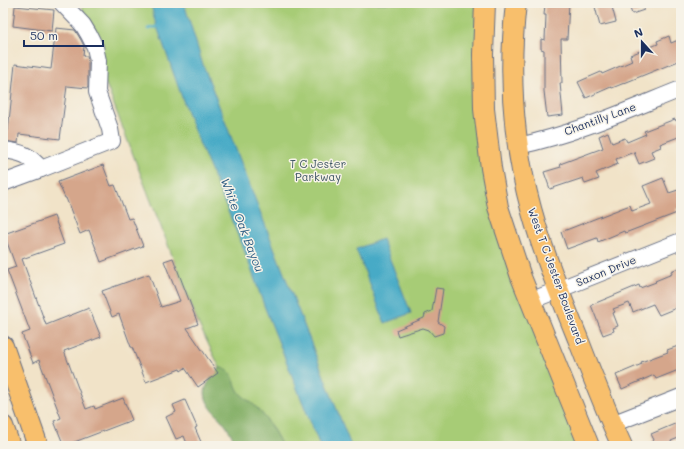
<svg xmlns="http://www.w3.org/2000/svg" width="684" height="449" viewBox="0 0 684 449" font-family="Mali,sans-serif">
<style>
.green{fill:#a7cc76;stroke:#617e6a}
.forest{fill:#85b067;stroke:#507062}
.water{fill:#46aac6;stroke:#306c92}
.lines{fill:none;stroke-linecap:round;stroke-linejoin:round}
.stream{stroke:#46aac6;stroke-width:3}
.building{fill:#d5a68b}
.minor-casing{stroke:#666e83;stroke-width:18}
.major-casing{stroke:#666e83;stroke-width:22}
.minor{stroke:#fff;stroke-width:16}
.major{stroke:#f8bf6c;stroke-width:20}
.labels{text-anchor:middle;stroke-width:3;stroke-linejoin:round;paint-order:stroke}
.street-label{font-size:11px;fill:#1b2f5e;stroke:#f7f3e8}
.park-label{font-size:11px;fill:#3e5664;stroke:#f7f3e8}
.water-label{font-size:12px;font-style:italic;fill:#2a5a82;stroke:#f7f3e8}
</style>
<rect width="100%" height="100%" fill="#f7f3e8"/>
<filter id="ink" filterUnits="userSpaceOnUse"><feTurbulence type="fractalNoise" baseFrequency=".025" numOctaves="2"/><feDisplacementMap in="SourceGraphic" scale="8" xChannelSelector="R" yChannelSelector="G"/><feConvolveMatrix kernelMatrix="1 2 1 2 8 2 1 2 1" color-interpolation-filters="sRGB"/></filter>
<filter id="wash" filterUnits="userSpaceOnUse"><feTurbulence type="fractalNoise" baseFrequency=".012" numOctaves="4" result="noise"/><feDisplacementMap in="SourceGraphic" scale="16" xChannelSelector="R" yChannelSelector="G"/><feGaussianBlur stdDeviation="0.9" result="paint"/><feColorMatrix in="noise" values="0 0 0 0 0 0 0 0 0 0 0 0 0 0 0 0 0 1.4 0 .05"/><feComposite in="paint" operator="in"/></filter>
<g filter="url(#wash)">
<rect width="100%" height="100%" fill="#f1e3c8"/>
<path class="green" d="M81 3H480L485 160 583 446H249L220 368 199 325 132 152 106 84 100 85 87 23Z"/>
<path class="forest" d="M220 368C235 369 233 385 240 393 244 398 250 401 254 405 266 416 275 432 282 446H236C233 439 231 432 226 426 217 413 198 401 208 383 212 377 215 372 220 368Z"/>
<g class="water">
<path d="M151 3H184L202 62 351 446H320L265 308 245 252 191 123 154 18Z"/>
<path d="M382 239 411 313 385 323 356 249Z"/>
</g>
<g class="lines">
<path class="stream" d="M148 29 160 26"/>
</g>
<g id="blocks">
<g class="building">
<path d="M549 3H569L567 39H561L562 83H560L563 115 547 117 544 91V50L541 49V39L545 40 546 15H544L545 4 549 5Z"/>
<path d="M594 3H611L616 22 600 26Z"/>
<path d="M628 3H641L644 10 632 14Z"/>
<path d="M15 6 54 10 52 31 13 26Z"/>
<path d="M56 28 75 30 81 40 84 46 83 56H87L88 62V88L67 86 60 139 19 134 18 143 3 141V130L8 131 15 64 51 69Z"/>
<path d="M669 36 671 43 681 39V60L612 88 611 87 586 98 578 82 601 72 602 74 632 61 630 55 658 44 657 41Z"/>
<path d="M675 119 676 121 681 119V136L660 144 661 147 651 151 654 158 639 164 634 152 616 159 618 164 596 173 599 179 585 184 583 178 550 189 544 172 561 167 560 164 603 148 599 136 608 132 612 143 625 138 627 142 646 134 644 131Z"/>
<path d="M103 165 111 186 115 185 128 219 132 218 143 246 101 262 89 230 80 234 66 198H65L58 182Z"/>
<path d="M663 178 669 193 681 189V207L676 209 677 213 625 233 624 231 598 242 597 238 567 249 561 232 630 205 632 211 651 204 643 186Z"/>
<path d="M54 216 64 244 22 259 46 325 89 308 101 337 64 351 86 409 94 406 95 409 123 398 132 420 64 446 54 421 61 418 39 360 33 363 22 334 30 331 7 270 16 267 4 234Z"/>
<path d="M173 258 198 324 187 328 218 373 198 387 185 368 181 371 180 369 146 382 132 347H131L119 314 112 317 102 291 149 274 161 307 180 301 164 261Z"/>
<path d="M681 267V306L659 315 653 304 633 312 629 303 613 309 615 312 613 313 618 326 613 328 614 331 603 335 591 305 639 285 640 288 656 282 655 281 672 274 671 271Z"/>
<path d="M436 288 443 289 438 322 444 326 443 333 434 336 429 330 423 328 398 336 396 330 424 318 425 314 432 311Z"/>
<path d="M681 345V369L656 379 654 375 622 389 616 375 642 364 641 362 668 352 667 350Z"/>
<path d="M185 400 197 427 195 428 201 442 193 446H188L184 436 176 439 166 417 176 412 173 405Z"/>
<path d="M677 423 681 433V437L671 441 673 446H646L654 440 651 434Z"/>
</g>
</g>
</g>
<g filter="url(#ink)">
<use href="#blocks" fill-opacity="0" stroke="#666e83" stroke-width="1"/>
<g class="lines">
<defs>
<g id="minor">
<path d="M518 146C575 134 628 110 681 89"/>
<path d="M3 150C21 152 30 155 41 169L112 141 110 129 97 92 98 61 95 47 89 35 83 25 62 3"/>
<path d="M3 183 41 169"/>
<path d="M530 301 681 241"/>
<path d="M612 424 681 397"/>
</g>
<g id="major">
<path d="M485 3 483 54 484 109 491 168 498 207 521 277 589 446"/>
<path d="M516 3C509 65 512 132 527 193 539 243 559 292 578 339 592 375 606 411 622 446"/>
<path d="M3 346 38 446"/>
<path d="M3 426 10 446"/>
</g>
</defs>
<use href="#minor" class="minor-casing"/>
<use href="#major" class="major-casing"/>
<use href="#minor" class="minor"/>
<use href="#major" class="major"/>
</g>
</g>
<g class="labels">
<g class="street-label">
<text transform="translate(600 119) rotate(-20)" y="4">Chantilly Lane</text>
<text transform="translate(606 271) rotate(-22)" y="4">Saxon Drive</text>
<text transform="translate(556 276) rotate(70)" y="4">West T C Jester Boulevard</text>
</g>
<g class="park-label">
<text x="318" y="168">T C Jester<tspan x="318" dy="13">Parkway</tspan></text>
</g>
<g class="water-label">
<text transform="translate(242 225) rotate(69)" y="4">White Oak Bayou</text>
</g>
</g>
<rect width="684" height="449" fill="none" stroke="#f7f3e8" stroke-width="16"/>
<g transform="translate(642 42) rotate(339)" stroke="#f7f3e8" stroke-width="3" paint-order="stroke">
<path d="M0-3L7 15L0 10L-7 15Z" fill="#1b2f5e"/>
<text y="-6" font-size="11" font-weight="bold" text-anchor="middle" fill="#1b2f5e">N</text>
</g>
<path d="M24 40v6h79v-6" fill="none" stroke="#1b2f5e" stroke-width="2"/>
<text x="30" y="40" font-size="12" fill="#1b2f5e" stroke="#f7f3e8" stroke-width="3" paint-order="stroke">50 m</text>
</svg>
